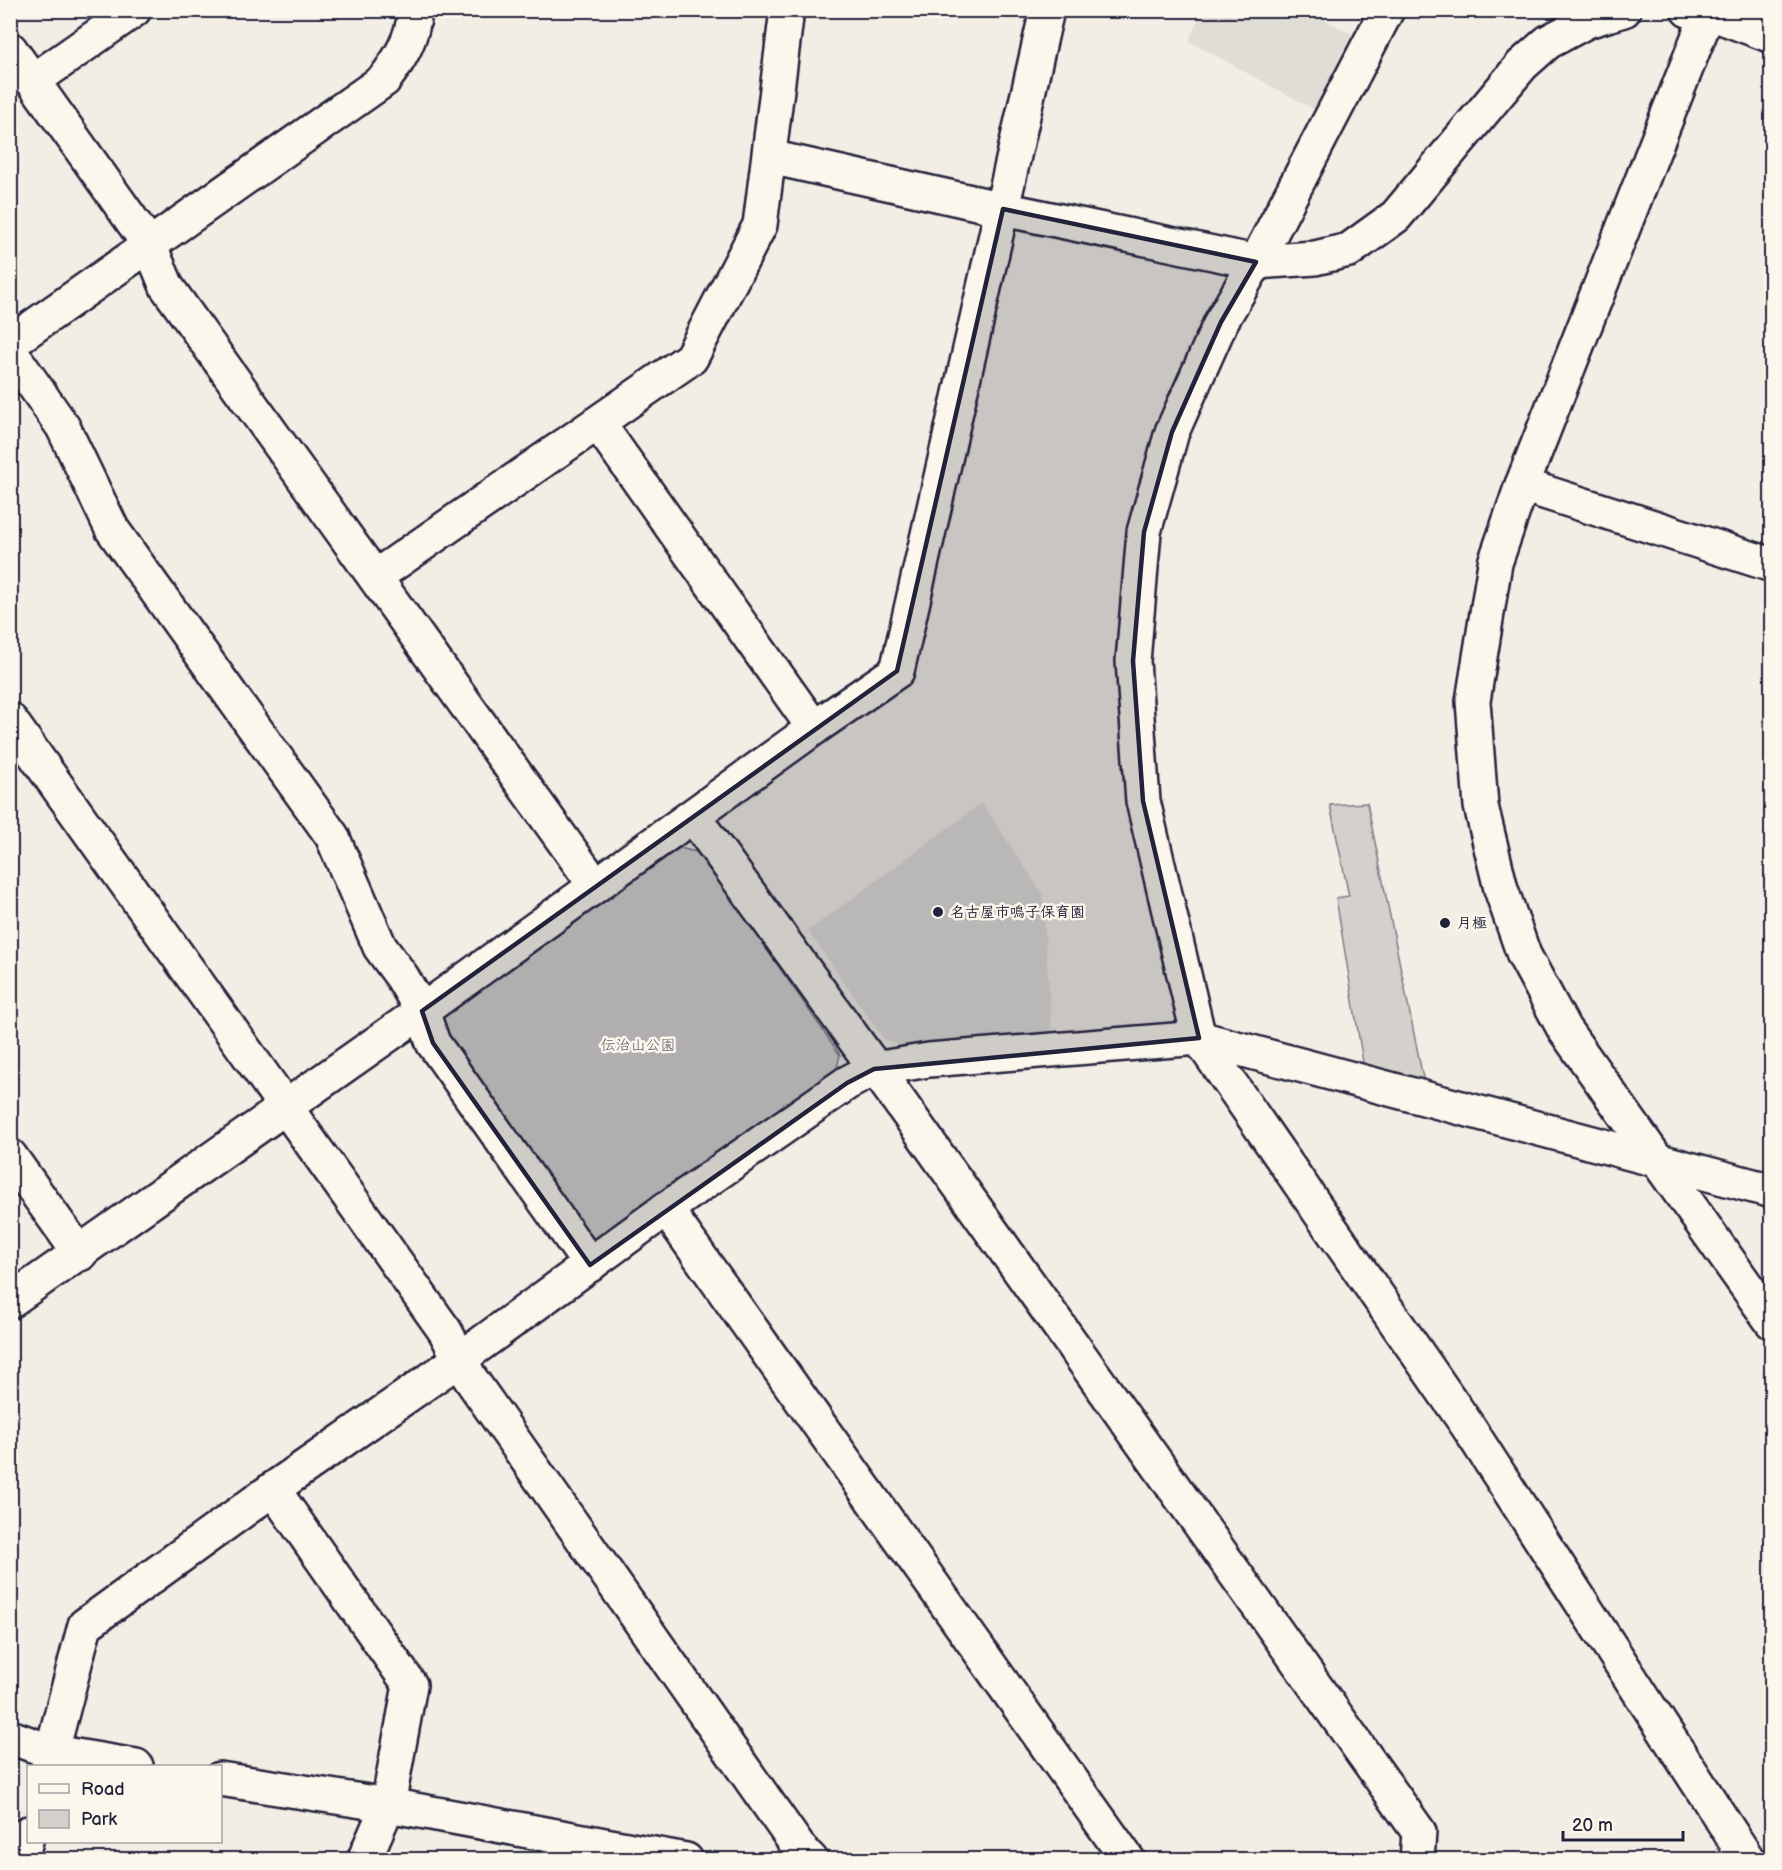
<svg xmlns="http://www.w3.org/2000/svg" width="1782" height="1870" viewBox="0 0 1782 1870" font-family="'Balsamiq Sans','Klee One',sans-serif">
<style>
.built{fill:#e0dcd6}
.green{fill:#d4d1cc;stroke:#7b7a84;stroke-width:1.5}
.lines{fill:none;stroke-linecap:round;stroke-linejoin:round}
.minor-casing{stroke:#22223b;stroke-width:38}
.minor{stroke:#fbf7ec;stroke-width:33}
.marked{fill:#22223b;fill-opacity:0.2;stroke:#22223b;stroke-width:4.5;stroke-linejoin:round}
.poi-dot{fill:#22223b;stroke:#fbf7ec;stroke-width:2}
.labels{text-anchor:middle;stroke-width:5;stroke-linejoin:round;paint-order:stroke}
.poi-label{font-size:15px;font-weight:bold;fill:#22223b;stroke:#fbf7ec;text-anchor:start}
.park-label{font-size:15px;fill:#575766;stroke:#fbf7ec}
</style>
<rect width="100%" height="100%" fill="#f2eee5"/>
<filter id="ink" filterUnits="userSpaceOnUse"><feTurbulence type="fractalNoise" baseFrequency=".0167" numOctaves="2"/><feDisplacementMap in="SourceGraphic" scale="12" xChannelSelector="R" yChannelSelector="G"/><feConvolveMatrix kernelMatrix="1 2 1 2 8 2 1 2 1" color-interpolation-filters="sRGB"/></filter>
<g filter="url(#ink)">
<g class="built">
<path d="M1202 10 1307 11 1356 36 1317 111 1189 41Z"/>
<path d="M982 803 1042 893 1052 1033 901 1045 885 1040 808 931Z"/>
</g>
<g class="green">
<path d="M1367 803 1424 1083 1364 1068 1336 898 1349 896 1330 805Z"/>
<path d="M680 848 700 853 840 1055 836 1072 602 1238 581 1237 440 1036 442 1015Z"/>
</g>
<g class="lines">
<defs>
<g id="minor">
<path d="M1387 10 1256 262 1221 322 1172 432 1144 532 1133 661 1143 801 1199 1038 1467 1425 1748 1860"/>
<path d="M1688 10 1708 12 1772 36"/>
<path d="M1709 10 1522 485 1495 563 1473 701 1481 806 1501 889 1524 955 1564 1029 1772 1322"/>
<path d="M10 49 150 246 167 287 595 885"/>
<path d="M33 81 134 10"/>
<path d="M770 157 1003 209 1256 262 1315 258 1349 250 1396 216 1522 65 1548 42 1587 21 1624 10"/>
<path d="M10 343 384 80C400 59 413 38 415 10"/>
<path d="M10 351 63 427 112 529 332 836 380 947 402 977 422 1011 433 1043 590 1265"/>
<path d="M598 423 814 728"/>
<path d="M1522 485 1772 565"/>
<path d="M375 577 691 358 760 225 787 10"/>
<path d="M10 720 445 1331 470 1378 799 1848 811 1860"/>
<path d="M693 816 899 1101 1419 1832 1417 1860"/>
<path d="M10 1156 80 1254"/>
<path d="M666 1209 1128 1860"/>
<path d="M10 1301 422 1011 814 728 897 671 1047 10"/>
<path d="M273 1489 410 1685 388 1805 364 1860"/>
<path d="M10 1737 52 1752 136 1766"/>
<path d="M48 1766 85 1625 273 1489 460 1359 666 1209 847 1083 874 1069 929 1060 1199 1038 1772 1191"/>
<path d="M220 1779 388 1805 686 1860"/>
<path d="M21 1860 28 1833"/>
</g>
</defs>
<use href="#minor" class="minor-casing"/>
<use href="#minor" class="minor"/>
</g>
</g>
<path class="marked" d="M1003 209 1256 262 1221 322 1172 432 1144 532 1133 661 1143 801 1199 1038 874 1069 847 1083 590 1265 433 1043 422 1011 897 671Z"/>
<g class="poi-dot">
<circle cx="938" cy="912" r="6"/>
<circle cx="1445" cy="923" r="6"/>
</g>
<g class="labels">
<g class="poi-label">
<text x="950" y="917">名古屋市鳴子保育園</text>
<text x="1457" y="928">月極</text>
</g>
<g class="park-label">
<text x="638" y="1050">伝治山公園</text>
</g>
</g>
<rect width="1782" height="1870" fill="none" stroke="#fbf7ec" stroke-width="36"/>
<rect x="18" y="18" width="1746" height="1834" fill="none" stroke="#22223b" stroke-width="2" filter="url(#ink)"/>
<rect x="27" y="1765" width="195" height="78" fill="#fbf7ec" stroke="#a4a2a5" stroke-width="1.5"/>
<rect x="39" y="1784" width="30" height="9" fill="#fbf7ec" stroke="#a4a2a5" stroke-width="1.5"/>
<text x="81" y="1795" font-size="18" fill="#22223b">Road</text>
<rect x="39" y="1810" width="30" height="18" fill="#d4d1cc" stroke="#a4a2a5" stroke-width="1.5"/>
<text x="81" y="1825" font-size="18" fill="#22223b">Park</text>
<path d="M1563 1831v9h120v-9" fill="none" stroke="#22223b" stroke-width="3"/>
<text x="1572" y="1831" font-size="18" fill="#22223b" stroke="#fbf7ec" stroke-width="4.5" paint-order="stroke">20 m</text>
</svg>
